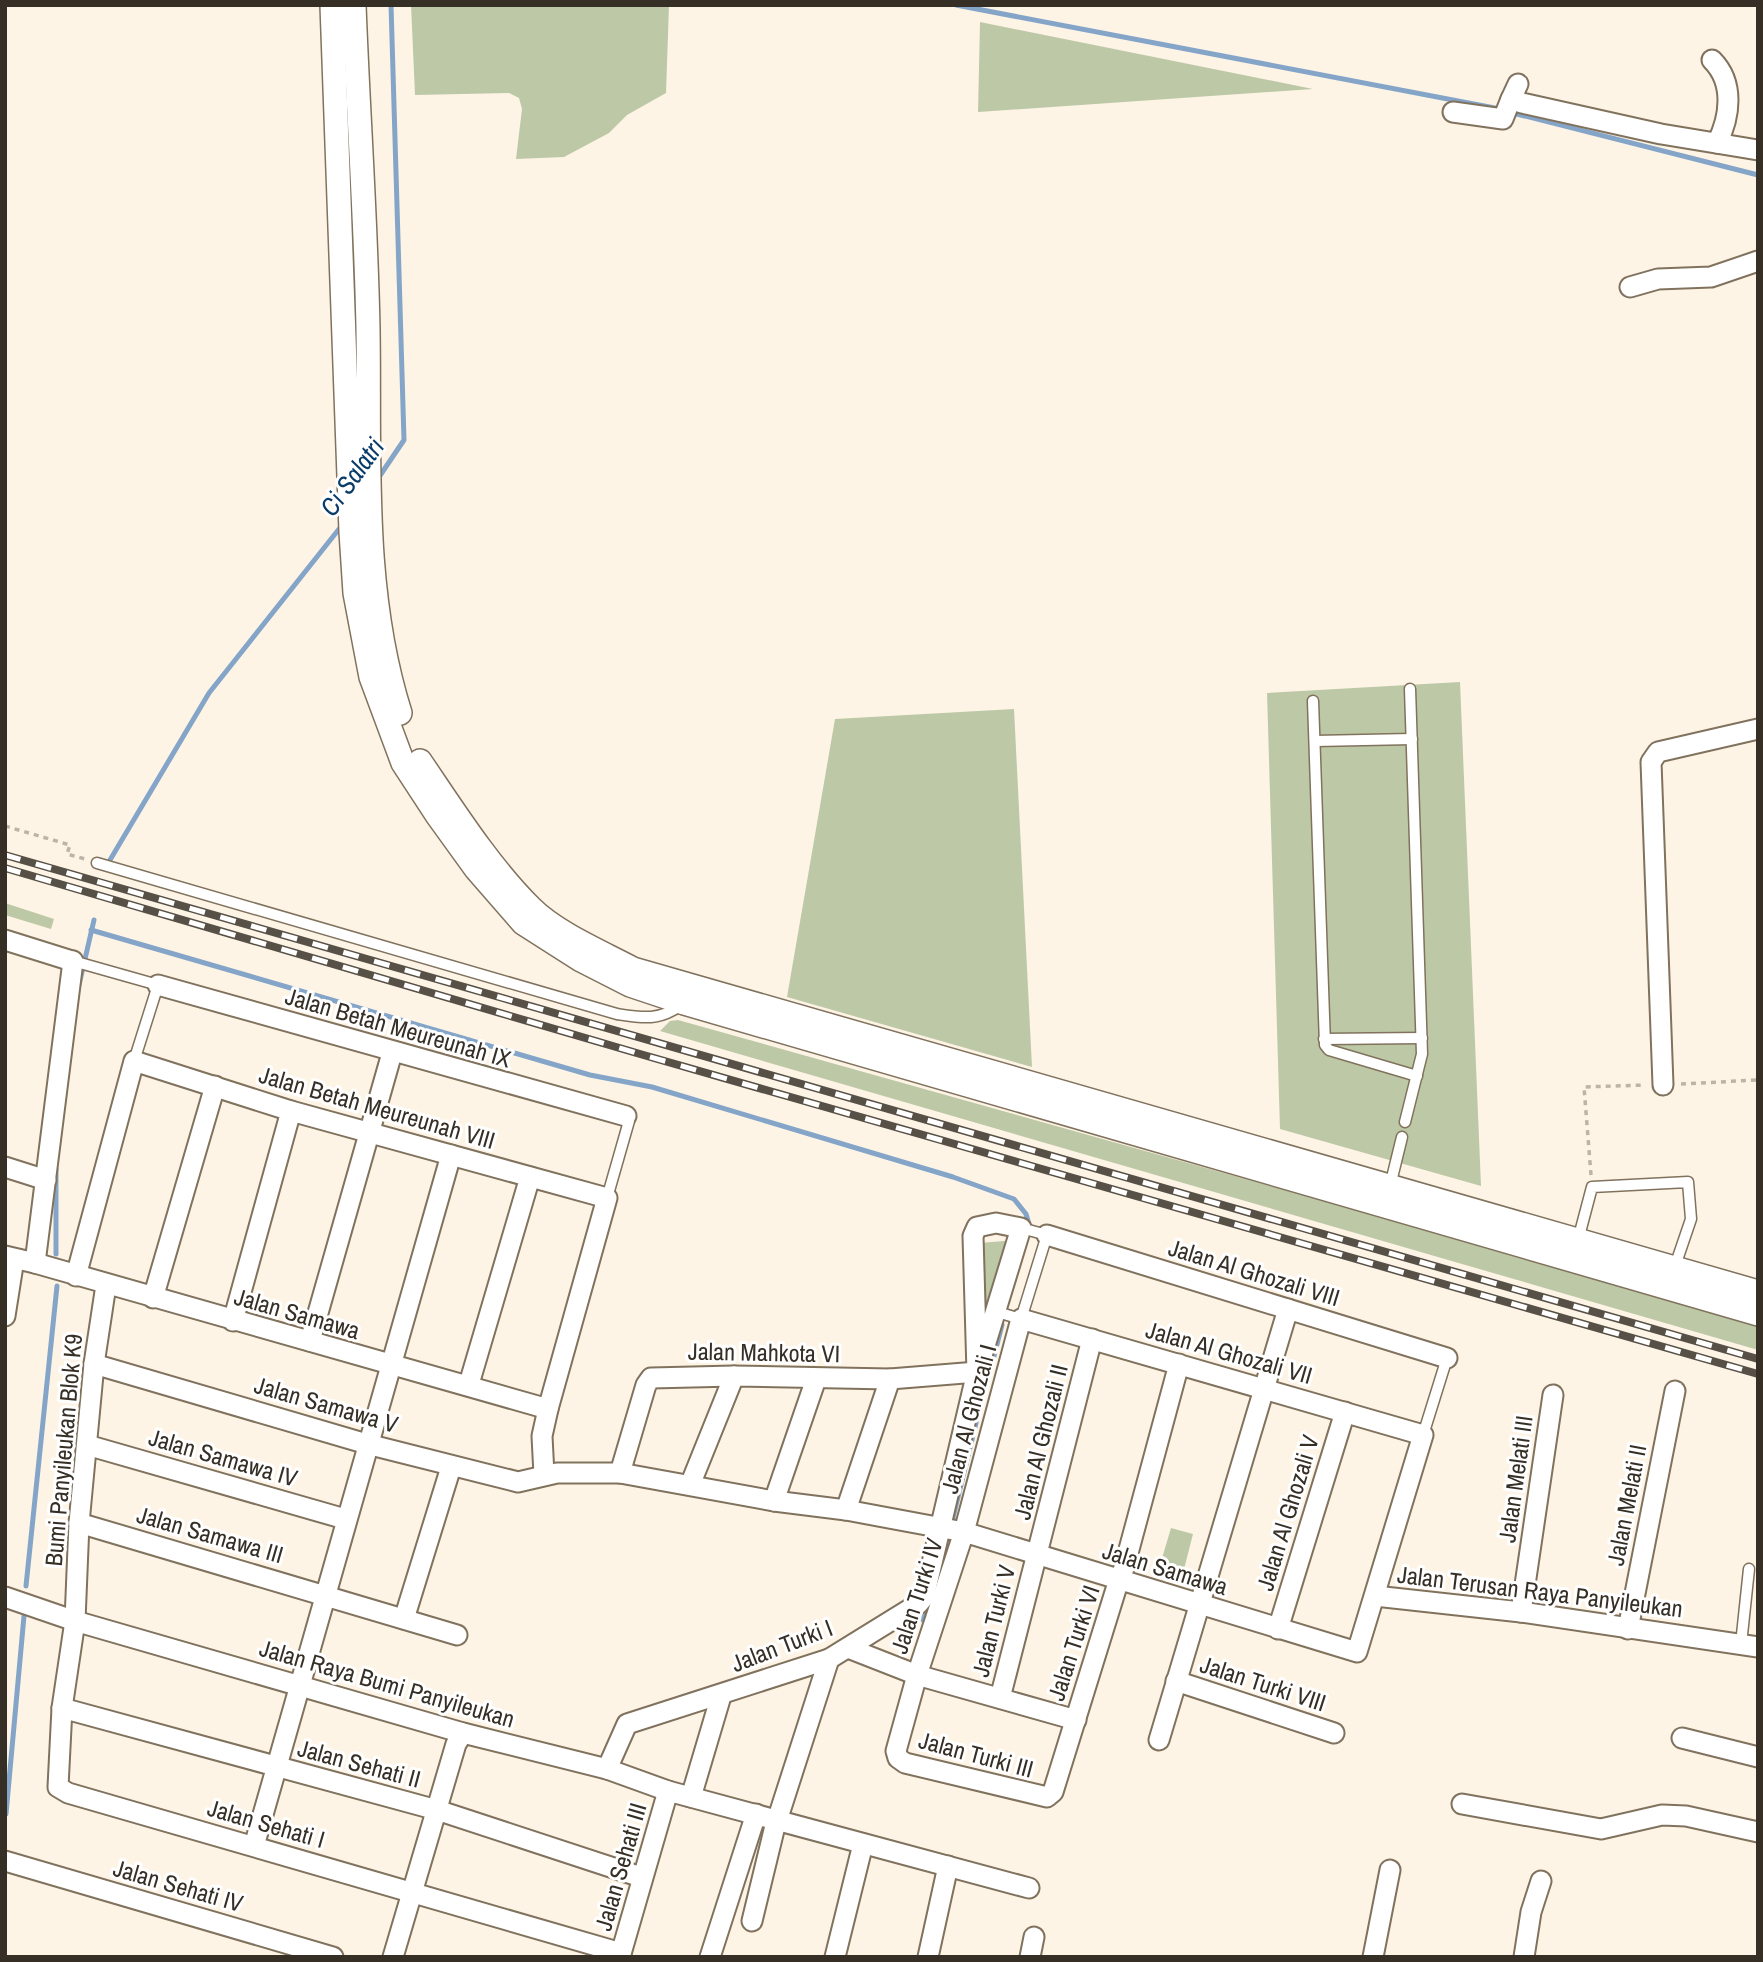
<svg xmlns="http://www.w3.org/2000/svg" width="1763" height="1962" viewBox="0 0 1763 1962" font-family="'Archivo Narrow',sans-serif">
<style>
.green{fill:#bdc9a6}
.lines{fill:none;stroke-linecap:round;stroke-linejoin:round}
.stream{stroke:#84a5c8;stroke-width:5}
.service-casing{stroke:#80725d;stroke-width:13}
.minor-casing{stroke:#80725d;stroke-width:23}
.tertiary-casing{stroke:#80725d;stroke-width:26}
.path{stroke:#bcb4a7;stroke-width:3.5;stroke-dasharray:5 5;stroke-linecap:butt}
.service{stroke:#fff;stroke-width:10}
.minor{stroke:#fff;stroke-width:19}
.tertiary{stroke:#fff;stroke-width:23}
.rail-casing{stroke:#575046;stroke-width:8}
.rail{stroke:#fff;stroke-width:5;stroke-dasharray:16;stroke-linecap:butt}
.labels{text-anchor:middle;stroke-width:6;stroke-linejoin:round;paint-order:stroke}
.street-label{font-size:24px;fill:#352f26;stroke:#fff}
.water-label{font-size:26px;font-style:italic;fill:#0a3c69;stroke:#fff}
</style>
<rect width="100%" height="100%" fill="#fef4e6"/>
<g class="green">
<path d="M411 5H669L666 93 627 115 609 133 564 157 516 159 522 109 519 98 509 93 415 95Z"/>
<path d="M980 22 1313 89 978 112Z"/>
<path d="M1460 682 1481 1186 1280 1129 1267 693Z"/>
<path d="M1014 709 1032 1067 787 997 835 719Z"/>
<path d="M5 903 54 919 51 929 5 915Z"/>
<path d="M678 1020 1520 1256 1758 1327V1350L660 1031 670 1021Z"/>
<path d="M1017 1240 982 1348 979 1243Z"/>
<path d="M1171 1528 1193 1534 1181 1581 1157 1575Z"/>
</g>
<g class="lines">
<g class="stream">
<path d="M956 5 1500 109"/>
<path d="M1509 112 1758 175"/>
<path d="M377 480 404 440 391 5"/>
<path d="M110 860 209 693 343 524"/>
<path d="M91 930 590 1075 652 1087 953 1177 1014 1199 1026 1214 1029 1224"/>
<path d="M79 985 94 920"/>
<path d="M56 1254V1169"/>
<path d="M993 1360 1002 1325"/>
<path d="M951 1526 985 1386"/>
<path d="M26 1586 57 1286"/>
<path d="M923 1620 928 1603"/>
<path d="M6 1814 24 1616"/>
</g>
<defs>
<g id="service">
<path d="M1313 701 1325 1045 1329 1050 1417 1076"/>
<path d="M1315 741 1412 739"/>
<path d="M97 863 617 1014C643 1018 659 1021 681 1005"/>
<path d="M73 961 158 985 134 1061"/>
<path d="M1324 1039 1422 1038"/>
<path d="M1405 1122 1422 1054 1410 689"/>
<path d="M1390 1186 1402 1137"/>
<path d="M607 1198 629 1121 626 1116"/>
<path d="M1578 1240 1592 1187 1688 1182 1691 1219 1674 1269"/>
<path d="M997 1312 1021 1319 1047 1235 1021 1228"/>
<path d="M1423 1435 1447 1358"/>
<path d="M1741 1644 1749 1569"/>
</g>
<g id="minor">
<path d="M1712 60C1735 83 1730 117 1717 143"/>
<path d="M1518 84 1511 99 1522 103 1661 134 1758 150"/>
<path d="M1453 112 1503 119 1511 99"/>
<path d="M1630 287 1658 279 1711 277 1758 261"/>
<path d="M5 940 72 961"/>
<path d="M158 985 626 1116"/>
<path d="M1663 1085 1651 762 1658 752 1758 729"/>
<path d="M5 1167 46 1180"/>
<path d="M1047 1235 1447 1358"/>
<path d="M5 1256 35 1263 73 961"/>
<path d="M35 1263 548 1409"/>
<path d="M76 1276 134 1061 291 1111 607 1198 548 1409 542 1436 544 1475"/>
<path d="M106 1285 94 1364 79 1523 75 1621 62 1708 58 1787 68 1793 621 1953"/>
<path d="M153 1298 215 1086"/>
<path d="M5 1316 14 1259"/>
<path d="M233 1321 291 1111"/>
<path d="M310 1341 392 1053"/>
<path d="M94 1364 367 1444 518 1482 557 1473H620L774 1501 846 1510 964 1532 1357 1652 1423 1435 1021 1319 964 1532 917 1675 896 1751 898 1758 905 1763 1047 1797 1053 1792 1116 1589 1124 1568 1179 1364"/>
<path d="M469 1384 530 1177"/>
<path d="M87 1445 345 1519"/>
<path d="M620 1473 646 1385 651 1378 734 1376 890 1379 977 1372"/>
<path d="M690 1485 734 1376"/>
<path d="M774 1501 816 1379"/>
<path d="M846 1510 890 1379"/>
<path d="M79 1523 457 1635"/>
<path d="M1375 1596 1521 1612 1758 1647"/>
<path d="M5 1597 75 1621 463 1733 607 1769 668 1791 1029 1888"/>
<path d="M1521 1612 1553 1395"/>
<path d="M404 1619 451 1467"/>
<path d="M1278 1629 1345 1412"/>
<path d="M1628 1629 1675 1391"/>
<path d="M848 1648 917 1675 1076 1720"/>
<path d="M1176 1681 1334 1733"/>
<path d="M1000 1698 1092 1339"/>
<path d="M62 1708 437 1810 641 1877"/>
<path d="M1682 1738 1758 1757"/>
<path d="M1159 1740 1288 1309"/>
<path d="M607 1769 627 1724 829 1659 918 1604 924 1597 977 1372 1021 1228 996 1223 977 1227 973 1236 977 1372"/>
<path d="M691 1797 721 1696"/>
<path d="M1462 1804 1601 1829 1662 1815 1686 1816 1758 1832"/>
<path d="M254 1846C320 1616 385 1386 451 1155"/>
<path d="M5 1861 333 1957"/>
<path d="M752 1921 774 1830 829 1659"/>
<path d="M393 1957 456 1744 463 1733"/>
<path d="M620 1957 668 1791"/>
<path d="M710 1957 756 1814"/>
<path d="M835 1957 863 1844"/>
<path d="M928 1957 948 1866"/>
<path d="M1030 1957 1034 1937"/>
<path d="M1373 1957 1390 1870"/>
<path d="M1524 1957 1531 1912 1541 1881"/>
</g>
<g id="tertiary">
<path d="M332 5 351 532 355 593 371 677 403 763 437 815 476 869 523 923 581 960 630 985 684 1003 1758 1314"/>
<path d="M354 5C358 113 366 221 368 329 370 457 361 590 400 713"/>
<path d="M420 761C454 811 488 865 531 908 556 933 601 952 633 969L1758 1292"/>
</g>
</defs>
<use href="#service" class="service-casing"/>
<use href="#minor" class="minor-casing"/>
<use href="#tertiary" class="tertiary-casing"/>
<g class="path">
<path d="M5 826 70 845 67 854 85 859"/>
<path d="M1681 1084 1757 1080"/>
<path d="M1591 1175 1584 1087 1645 1085"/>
</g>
<use href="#service" class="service"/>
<use href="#minor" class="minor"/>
<use href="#tertiary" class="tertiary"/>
<defs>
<g id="rail">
<path d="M5 855 1758 1359"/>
<path d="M5 868 640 1054 1758 1374"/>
</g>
</defs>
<use href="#rail" class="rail-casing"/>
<use href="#rail" class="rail"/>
</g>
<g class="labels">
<g class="street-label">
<text transform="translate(398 1028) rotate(16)" y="8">Jalan Betah Meureunah IX</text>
<text transform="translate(377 1108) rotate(16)" y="8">Jalan Betah Meureunah VIII</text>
<text transform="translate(1254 1273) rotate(17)" y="8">Jalan Al Ghozali VIII</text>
<text transform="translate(297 1314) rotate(16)" y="8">Jalan Samawa</text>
<text transform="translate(764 1353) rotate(1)" y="8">Jalan Mahkota VI</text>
<text transform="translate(1229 1353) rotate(16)" y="8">Jalan Al Ghozali VII</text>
<text transform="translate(326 1405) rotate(16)" y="8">Jalan Samawa V</text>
<text transform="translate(969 1419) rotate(-75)" y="8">Jalan Al Ghozali I</text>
<text transform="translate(1041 1442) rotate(-76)" y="8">Jalan Al Ghozali II</text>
<text transform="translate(64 1450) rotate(-85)" y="8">Bumi Panyileukan Blok K9</text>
<text transform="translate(223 1458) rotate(16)" y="8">Jalan Samawa IV</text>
<text transform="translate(1516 1479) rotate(-82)" y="8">Jalan Melati III</text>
<text transform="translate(1627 1505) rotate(-79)" y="8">Jalan Melati II</text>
<text transform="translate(1288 1513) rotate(-73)" y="8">Jalan Al Ghozali V</text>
<text transform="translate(210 1535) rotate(16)" y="8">Jalan Samawa III</text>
<text transform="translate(1165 1569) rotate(17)" y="8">Jalan Samawa</text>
<text transform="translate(1540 1592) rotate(7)" y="8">Jalan Terusan Raya Panyileukan</text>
<text transform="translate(917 1596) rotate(-72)" y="8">Jalan Turki IV</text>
<text transform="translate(994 1621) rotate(-76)" y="8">Jalan Turki V</text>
<text transform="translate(1074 1643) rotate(-72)" y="8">Jalan Turki VI</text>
<text transform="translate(782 1646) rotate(-21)" y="8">Jalan Turki I</text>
<text transform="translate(387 1684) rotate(16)" y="8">Jalan Raya Bumi Panyileukan</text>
<text transform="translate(1263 1684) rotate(18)" y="8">Jalan Turki VIII</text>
<text transform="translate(976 1755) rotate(15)" y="8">Jalan Turki III</text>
<text transform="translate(359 1764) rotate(15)" y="8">Jalan Sehati II</text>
<text transform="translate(266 1824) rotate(16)" y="8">Jalan Sehati I</text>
<text transform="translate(621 1867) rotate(-74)" y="8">Jalan Sehati III</text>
<text transform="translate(178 1886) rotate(16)" y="8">Jalan Sehati IV</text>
</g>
<g class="water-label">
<text transform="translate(352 477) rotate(-54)" y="9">Ci Salatri</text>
</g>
</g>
<rect width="1763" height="1962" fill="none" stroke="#352f26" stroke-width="14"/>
</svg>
